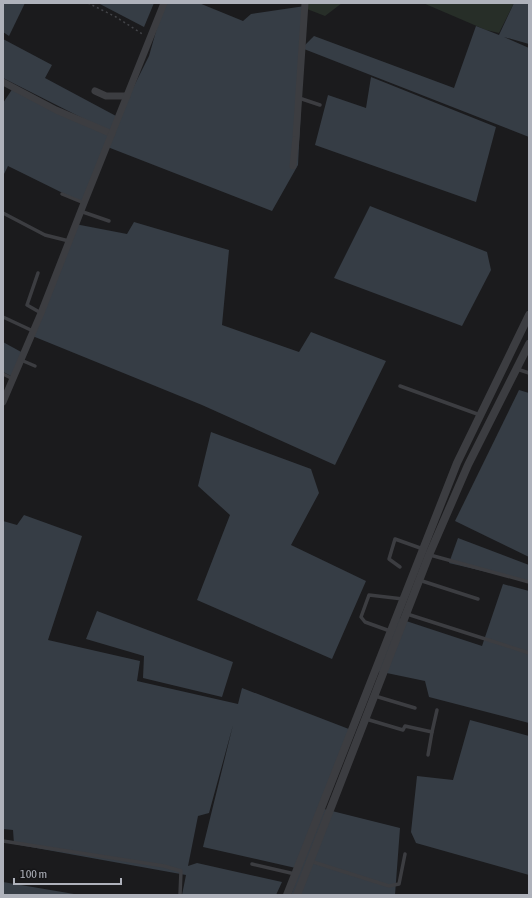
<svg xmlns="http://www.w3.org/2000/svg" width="532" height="898" viewBox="0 0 532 898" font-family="'Asap Condensed',sans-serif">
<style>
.green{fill:#272e28}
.water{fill:#363d45}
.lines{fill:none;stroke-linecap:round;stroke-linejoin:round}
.path{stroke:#434448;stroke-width:1.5;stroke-dasharray:2 3;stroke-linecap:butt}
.service{stroke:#3c3d41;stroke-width:3.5}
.minor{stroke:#3c3d41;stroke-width:7}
.tertiary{stroke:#3c3d41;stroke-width:8}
</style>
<rect width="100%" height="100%" fill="#1b1b1d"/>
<g class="green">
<path d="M303 3H342L325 16 307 9Z"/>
<path d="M423 3H514L499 33 486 30Z"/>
</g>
<g class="water">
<path d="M3 3H25L9 36 3 32Z"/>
<path d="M98 3H154L144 27Z"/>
<path d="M164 3H199L243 21 251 14 305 6 304 46 314 36 454 88 476 26 499 35 514 3H529V44L504 37 529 48V137L304 49 298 165 272 211 105 146 83 203 8 166 3 176V103L13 88 98 126 3 78V39L52 65 45 78 116 116 106 142 149 56Z"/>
<path d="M371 77 496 127 476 202 315 145 328 95 366 108Z"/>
<path d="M370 206 487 252 491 270 462 326 334 278Z"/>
<path d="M134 222 229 250 222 325 299 352 311 332 386 361 335 465 202 405 30 335 75 224 127 234Z"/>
<path d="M3 342 23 353 13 377 3 372Z"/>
<path d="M519 390 529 393V557L455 521Z"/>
<path d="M211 432 311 469 319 493 291 545 366 581 332 659 197 600 230 515 198 486Z"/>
<path d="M24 515 82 536 48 640 140 661 137 681 238 704 242 688 354 731 324 809 400 828 395 895H291L300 869 203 847 233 725 209 813 198 816 188 866 197 863 282 882 276 895H182L186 875 14 844 13 830 3 829V521L17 525Z"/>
<path d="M458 538 529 565V582L449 563Z"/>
<path d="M503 584 529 591V723L429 697 425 681 377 671 397 618 482 646Z"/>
<path d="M97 611 233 662 222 697 143 678 144 656 86 639Z"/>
<path d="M470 720 529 736V875L416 843 411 832 417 776 453 780Z"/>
<path d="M3 882 80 895H3Z"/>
</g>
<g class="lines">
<path class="path" d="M88 3 116 17 144 35"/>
<g class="service">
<path d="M299 98 320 105"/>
<path d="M62 194 84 203"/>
<path d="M80 211 109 221"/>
<path d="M3 213 45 235 69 241"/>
<path d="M38 273 27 305 41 313"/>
<path d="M3 317 33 331"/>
<path d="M21 360 35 366"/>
<path d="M517 369 529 373"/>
<path d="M3 374 13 379"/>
<path d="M400 386 480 415"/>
<path d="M430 555 529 582"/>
<path d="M400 567 389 559 395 539 423 549"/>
<path d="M419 580 478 599"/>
<path d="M407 614 529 653"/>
<path d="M390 631 365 622 361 617 369 595 403 599"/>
<path d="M375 696 415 708"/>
<path d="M366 719 403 730 405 726 432 732"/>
<path d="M428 755 432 732 437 710"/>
<path d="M3 841 164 866 181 871 180 895"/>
<path d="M310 861 389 886 399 884 405 854"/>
<path d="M252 864 295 874"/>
</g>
<g class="minor">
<path d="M3 82 56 110 112 134"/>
<path d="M95 91 106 96H127"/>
<path d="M293 166 296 137 305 3"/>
<path d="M3 402 41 313 84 203 164 3"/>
</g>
<g class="tertiary">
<path d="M287 895 457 463 529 315"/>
<path d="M297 895 429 555 468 465 529 344"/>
</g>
</g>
<rect width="532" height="898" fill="none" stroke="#afb2bb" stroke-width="8"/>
<path d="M14 878v6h107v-6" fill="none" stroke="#afb2bb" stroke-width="2"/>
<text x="20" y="878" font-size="12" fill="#afb2bb" stroke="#161618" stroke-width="3" paint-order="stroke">100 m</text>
</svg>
